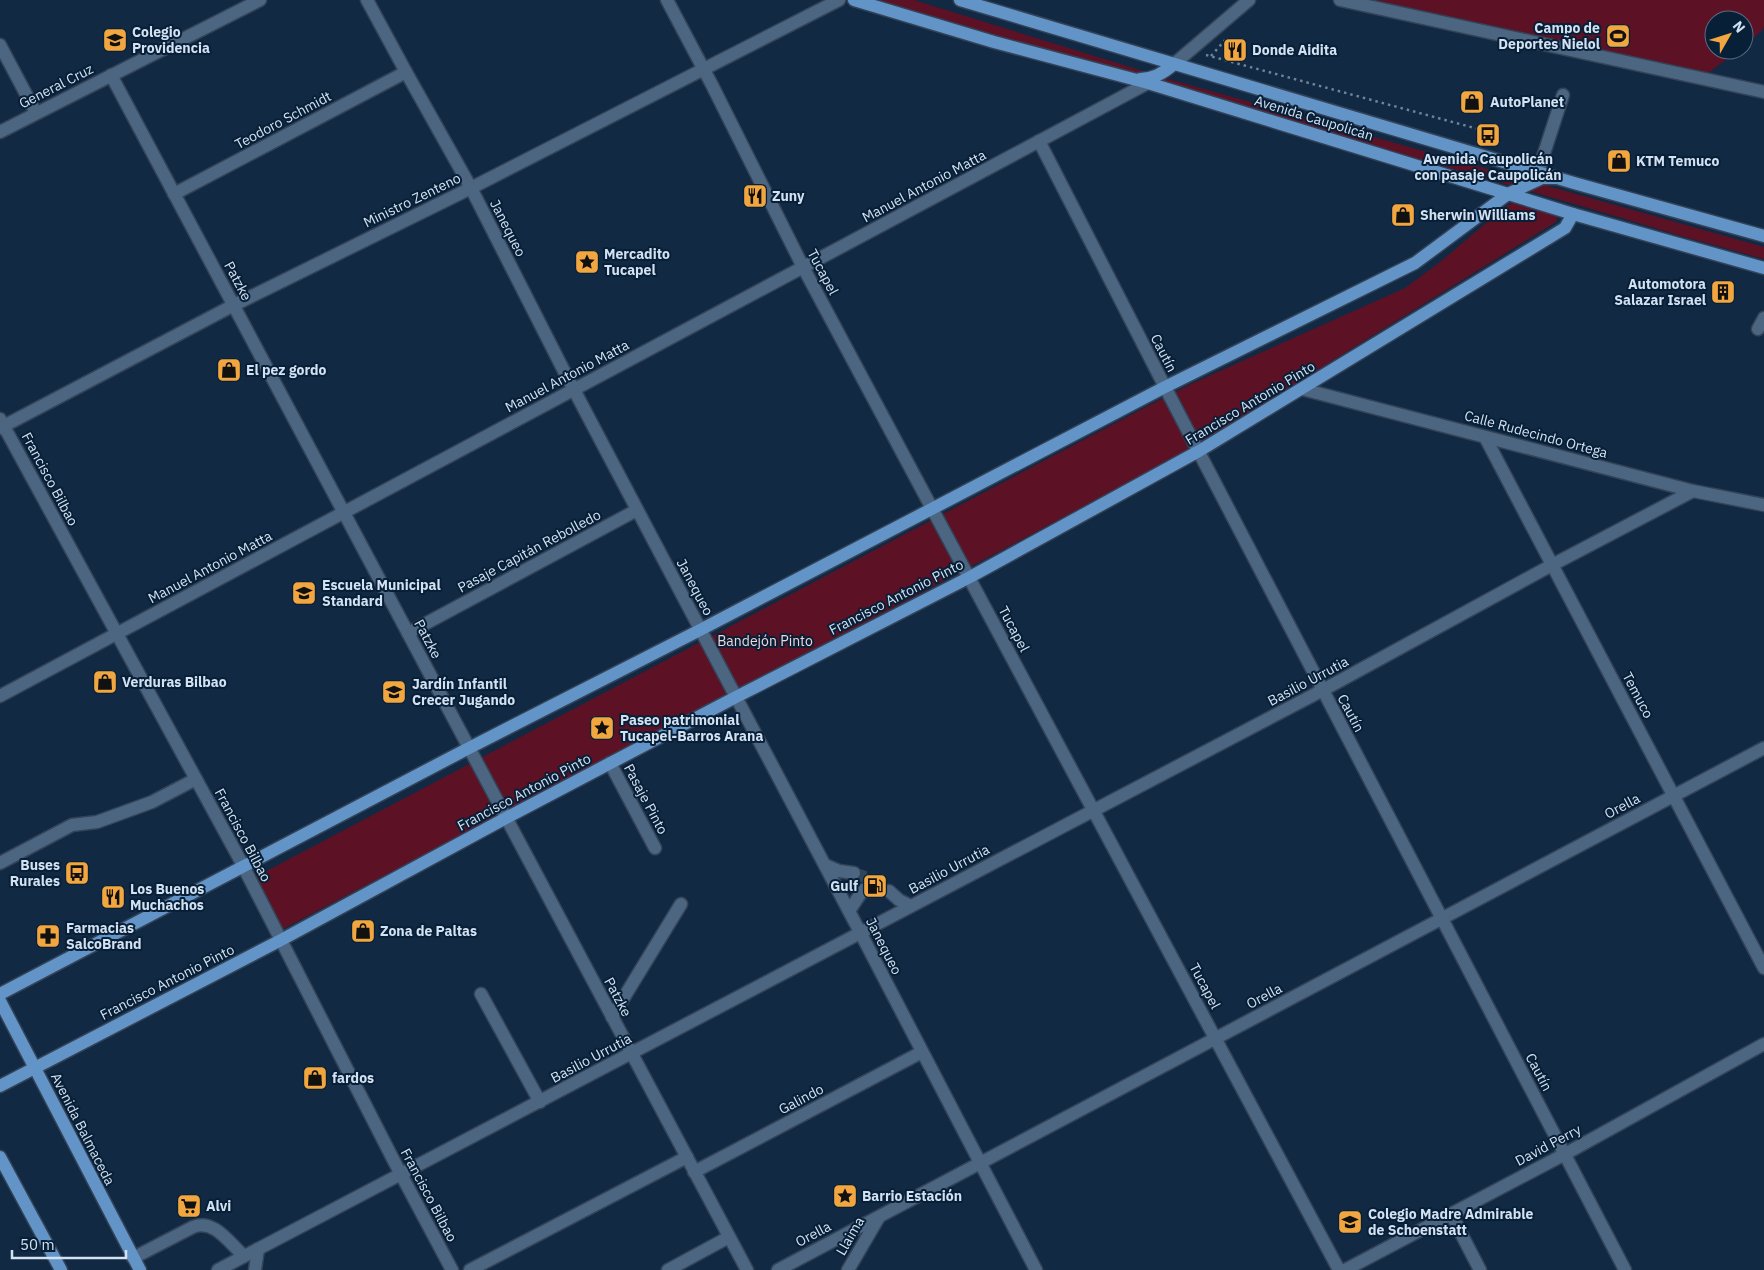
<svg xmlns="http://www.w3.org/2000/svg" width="1764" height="1270" viewBox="0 0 1764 1270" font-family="'IBM Plex Sans',sans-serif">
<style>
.green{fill:#5d1125}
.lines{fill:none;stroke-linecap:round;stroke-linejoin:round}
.minor-tunnel{stroke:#2e455c;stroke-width:12;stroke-dasharray:12 6;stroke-linecap:butt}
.minor-casing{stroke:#334358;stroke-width:15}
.major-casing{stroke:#334358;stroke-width:15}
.path{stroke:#708398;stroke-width:2.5;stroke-dasharray:2.5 4;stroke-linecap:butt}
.minor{stroke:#4c6682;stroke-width:12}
.major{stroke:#6394c7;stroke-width:12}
.labels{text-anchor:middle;stroke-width:4;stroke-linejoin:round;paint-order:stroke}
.poi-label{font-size:14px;font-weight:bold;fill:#d3e2f2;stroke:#071f37;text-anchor:start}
.street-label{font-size:14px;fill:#d3e2f2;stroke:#071f37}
.park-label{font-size:14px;fill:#f3d5d8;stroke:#071f37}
</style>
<rect width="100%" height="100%" fill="#112942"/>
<g class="green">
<path d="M872 0H914L1172 80 1764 247V259L1681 236 1598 211Z"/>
<path d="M1360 0H1764V26L1762 30 1744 47V20H1714V50H1739L1703 77Z"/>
<path d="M1514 202 1558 213 1556 222 1219 431 1163 464 1004 549 281 930 255 877 1146 407 1191 384 1405 288 1440 262 1505 207Z"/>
</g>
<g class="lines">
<path class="minor-tunnel" d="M854 873 876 881 889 891"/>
<defs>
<g id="minor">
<path d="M367 0 406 72 471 188 563 369 860 932 1036 1270"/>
<path d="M667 0 712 85 803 267 1339 1270"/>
<path d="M1340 0 1764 92"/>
<path d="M0 45 36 113"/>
<path d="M1174 64 1249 0"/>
<path d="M111 75 747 1270"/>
<path d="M0 132 260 0"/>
<path d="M1039 141 1165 387 1625 1270"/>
<path d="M1538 172 1563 95"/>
<path d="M174 194 406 72"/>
<path d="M1758 329 1764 318"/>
<path d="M1302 389 1693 491 1764 505"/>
<path d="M0 419 239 858 395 1163 452 1270"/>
<path d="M0 428 234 305 471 188 839 0"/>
<path d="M1485 437 1764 968"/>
<path d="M408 633 637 510"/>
<path d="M0 696 1148 83"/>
<path d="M610 763 655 848"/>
<path d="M0 863 72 825 97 822 152 802 196 779"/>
<path d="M825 865 839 871 854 873"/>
<path d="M889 891 899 900 911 906"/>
<path d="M849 911 863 890"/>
<path d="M481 994 540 1102"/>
<path d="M612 1017 681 904"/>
<path d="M694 1172 922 1052"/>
<path d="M1451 1214 1480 1270"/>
<path d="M133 1258 193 1227C214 1218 230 1244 244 1256"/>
<path d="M218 1270 1323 690 1552 565 1693 491"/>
<path d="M255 1270 258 1249"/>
<path d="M470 1270 687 1157"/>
<path d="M668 1270 729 1237"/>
<path d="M778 1270 1764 748"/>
<path d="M848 1270 879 1217"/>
<path d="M1345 1270 1565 1154 1764 1044"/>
</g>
<g id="major">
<path d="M854 0 994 42 1148 83 1573 214 1764 268"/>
<path d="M960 0 1574 183 1764 236"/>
<path d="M1140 79C1153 79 1164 73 1174 64"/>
<path d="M0 994 469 748 700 630 1165 387 1415 263 1508 194 1542 178H1556"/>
<path d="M0 1001 140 1270"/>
<path d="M0 1086 281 940 506 818 736 697 970 577 1199 451 1565 228 1573 214"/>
<path d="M0 1157 61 1270"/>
</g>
</defs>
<use href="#minor" class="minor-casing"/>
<use href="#major" class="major-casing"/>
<g class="path">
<path d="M1206 55 1493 133"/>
<path d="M1211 56 1225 40"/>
</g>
<use href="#minor" class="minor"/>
<use href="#major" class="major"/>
</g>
<defs>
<symbol id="stadium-square" viewBox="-11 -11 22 22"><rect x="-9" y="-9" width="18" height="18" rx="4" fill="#f1a63f" stroke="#071f37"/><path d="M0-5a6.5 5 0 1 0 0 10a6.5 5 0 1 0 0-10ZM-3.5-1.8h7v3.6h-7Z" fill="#111"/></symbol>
<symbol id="school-square" viewBox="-11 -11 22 22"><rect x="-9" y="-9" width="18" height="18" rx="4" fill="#f1a63f" stroke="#071f37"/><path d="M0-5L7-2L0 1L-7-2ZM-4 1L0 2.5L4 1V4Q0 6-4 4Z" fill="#111"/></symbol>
<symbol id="restaurant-square" viewBox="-11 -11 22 22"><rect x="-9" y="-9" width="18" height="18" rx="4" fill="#f1a63f" stroke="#071f37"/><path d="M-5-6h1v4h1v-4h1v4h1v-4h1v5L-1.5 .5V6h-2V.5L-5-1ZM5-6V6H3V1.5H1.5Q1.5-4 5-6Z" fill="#111"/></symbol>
<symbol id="shop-square" viewBox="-11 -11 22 22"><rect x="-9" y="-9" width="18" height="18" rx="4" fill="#f1a63f" stroke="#071f37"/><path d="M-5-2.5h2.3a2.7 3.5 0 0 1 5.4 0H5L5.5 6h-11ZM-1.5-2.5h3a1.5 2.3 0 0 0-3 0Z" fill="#111"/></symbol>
<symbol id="bus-square" viewBox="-11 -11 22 22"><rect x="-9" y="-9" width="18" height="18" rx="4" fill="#f1a63f" stroke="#071f37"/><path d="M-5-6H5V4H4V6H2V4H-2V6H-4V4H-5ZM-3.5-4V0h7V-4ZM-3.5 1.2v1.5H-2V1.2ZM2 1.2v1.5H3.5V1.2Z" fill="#111"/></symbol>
<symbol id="sight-square" viewBox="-11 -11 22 22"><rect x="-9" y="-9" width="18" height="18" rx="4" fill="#f1a63f" stroke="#071f37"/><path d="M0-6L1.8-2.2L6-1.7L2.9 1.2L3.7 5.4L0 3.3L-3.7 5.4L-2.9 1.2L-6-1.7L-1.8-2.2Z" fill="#111"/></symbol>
<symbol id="building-square" viewBox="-11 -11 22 22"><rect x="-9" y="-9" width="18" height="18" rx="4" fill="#f1a63f" stroke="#071f37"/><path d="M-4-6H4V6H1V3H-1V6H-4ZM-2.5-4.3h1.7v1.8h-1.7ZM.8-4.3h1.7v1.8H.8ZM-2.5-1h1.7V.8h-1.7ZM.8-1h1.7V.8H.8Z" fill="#111"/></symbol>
<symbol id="fuel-square" viewBox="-11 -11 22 22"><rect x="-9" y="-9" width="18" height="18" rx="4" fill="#f1a63f" stroke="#071f37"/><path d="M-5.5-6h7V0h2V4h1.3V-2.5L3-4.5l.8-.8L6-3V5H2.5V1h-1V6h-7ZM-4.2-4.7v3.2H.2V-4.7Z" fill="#111"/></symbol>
<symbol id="pharmacy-square" viewBox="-11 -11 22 22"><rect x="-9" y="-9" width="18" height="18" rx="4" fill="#f1a63f" stroke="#071f37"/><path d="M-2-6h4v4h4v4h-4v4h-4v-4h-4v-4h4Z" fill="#111"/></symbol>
<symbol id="supermarket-square" viewBox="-11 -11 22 22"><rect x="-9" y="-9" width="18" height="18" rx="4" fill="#f1a63f" stroke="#071f37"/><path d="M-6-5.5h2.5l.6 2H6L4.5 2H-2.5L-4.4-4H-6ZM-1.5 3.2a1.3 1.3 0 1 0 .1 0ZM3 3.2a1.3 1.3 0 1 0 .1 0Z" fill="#111"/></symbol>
</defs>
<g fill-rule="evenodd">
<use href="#stadium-square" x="1604" y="22" width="28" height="28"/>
<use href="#school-square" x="101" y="26" width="28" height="28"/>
<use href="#restaurant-square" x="1221" y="36" width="28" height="28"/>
<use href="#shop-square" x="1458" y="88" width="28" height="28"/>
<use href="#bus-square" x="1474" y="121" width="28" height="28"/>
<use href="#shop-square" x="1605" y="147" width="28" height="28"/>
<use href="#restaurant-square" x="741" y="182" width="28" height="28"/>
<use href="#shop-square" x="1389" y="201" width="28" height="28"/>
<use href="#sight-square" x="573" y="248" width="28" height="28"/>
<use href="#building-square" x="1709" y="278" width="28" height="28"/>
<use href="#shop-square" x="215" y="356" width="28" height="28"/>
<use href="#school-square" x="290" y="579" width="28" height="28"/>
<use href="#shop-square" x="91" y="668" width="28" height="28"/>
<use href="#school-square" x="380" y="678" width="28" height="28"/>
<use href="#sight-square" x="588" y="714" width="28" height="28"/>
<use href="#bus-square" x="63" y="859" width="28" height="28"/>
<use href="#fuel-square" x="861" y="872" width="28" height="28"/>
<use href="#restaurant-square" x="99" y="883" width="28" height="28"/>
<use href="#shop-square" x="349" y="917" width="28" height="28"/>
<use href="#pharmacy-square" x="34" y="922" width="28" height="28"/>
<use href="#shop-square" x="301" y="1064" width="28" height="28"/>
<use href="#sight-square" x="831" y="1182" width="28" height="28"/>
<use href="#supermarket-square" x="175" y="1192" width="28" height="28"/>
<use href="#school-square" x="1336" y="1208" width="28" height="28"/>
</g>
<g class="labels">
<g class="poi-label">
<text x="1600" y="33" text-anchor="end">Campo de<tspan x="1600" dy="16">Deportes Ñielol</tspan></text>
<text x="132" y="37">Colegio<tspan x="132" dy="16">Providencia</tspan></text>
<text x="1252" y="55">Donde Aidita</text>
<text x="1490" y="107">AutoPlanet</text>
<text x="1488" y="164" text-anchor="middle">Avenida Caupolicán<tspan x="1488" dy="16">con pasaje Caupolicán</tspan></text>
<text x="1636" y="166">KTM Temuco</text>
<text x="772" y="201">Zuny</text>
<text x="1420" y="220">Sherwin Williams</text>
<text x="604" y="259">Mercadito<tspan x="604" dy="16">Tucapel</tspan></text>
<text x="1706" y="289" text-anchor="end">Automotora<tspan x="1706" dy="16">Salazar Israel</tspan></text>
<text x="246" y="375">El pez gordo</text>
<text x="322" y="590">Escuela Municipal<tspan x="322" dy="16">Standard</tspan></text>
<text x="122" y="687">Verduras Bilbao</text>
<text x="412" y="689">Jardín Infantil<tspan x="412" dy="16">Crecer Jugando</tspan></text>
<text x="620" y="725">Paseo patrimonial<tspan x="620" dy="16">Tucapel-Barros Arana</tspan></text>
<text x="60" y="870" text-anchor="end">Buses<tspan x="60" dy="16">Rurales</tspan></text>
<text x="858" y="891" text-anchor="end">Gulf</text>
<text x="130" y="894">Los Buenos<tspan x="130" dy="16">Muchachos</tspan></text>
<text x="66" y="933">Farmacias<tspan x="66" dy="16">SalcoBrand</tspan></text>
<text x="380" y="936">Zona de Paltas</text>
<text x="332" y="1083">fardos</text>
<text x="862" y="1201">Barrio Estación</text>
<text x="206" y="1211">Alvi</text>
<text x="1368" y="1219">Colegio Madre Admirable<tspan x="1368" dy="16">de Schoenstatt</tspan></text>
</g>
<g class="street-label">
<text transform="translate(56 86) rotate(-27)" y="5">General Cruz</text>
<text transform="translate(1314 118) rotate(17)" y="5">Avenida Caupolicán</text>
<text transform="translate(283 120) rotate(-28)" y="5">Teodoro Schmidt</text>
<text transform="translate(924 186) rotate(-28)" y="5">Manuel Antonio Matta</text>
<text transform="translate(412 200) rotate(-26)" y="5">Ministro Zenteno</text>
<text transform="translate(508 228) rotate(63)" y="5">Janequeo</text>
<text transform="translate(823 272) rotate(62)" y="5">Tucapel</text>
<text transform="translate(238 281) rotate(62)" y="5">Patzke</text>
<text transform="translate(1164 353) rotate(63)" y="5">Cautín</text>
<text transform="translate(567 376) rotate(-28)" y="5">Manuel Antonio Matta</text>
<text transform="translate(1250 403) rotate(-31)" y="5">Francisco Antonio Pinto</text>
<text transform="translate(1536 434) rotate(15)" y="5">Calle Rudecindo Ortega</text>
<text transform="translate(50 479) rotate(62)" y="5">Francisco Bilbao</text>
<text transform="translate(529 551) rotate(-28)" y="5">Pasaje Capitán Rebolledo</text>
<text transform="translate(210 567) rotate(-28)" y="5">Manuel Antonio Matta</text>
<text transform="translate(695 587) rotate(62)" y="5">Janequeo</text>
<text transform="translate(896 597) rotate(-27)" y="5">Francisco Antonio Pinto</text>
<text transform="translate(1014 629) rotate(62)" y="5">Tucapel</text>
<text transform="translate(428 639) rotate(62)" y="5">Patzke</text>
<text transform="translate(1308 681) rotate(-28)" y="5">Basilio Urrutia</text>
<text transform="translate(1638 695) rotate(62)" y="5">Temuco</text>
<text transform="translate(1351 713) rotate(62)" y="5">Cautín</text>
<text transform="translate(524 792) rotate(-28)" y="5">Francisco Antonio Pinto</text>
<text transform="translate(646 799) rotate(62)" y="5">Pasaje Pinto</text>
<text transform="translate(1622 806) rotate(-28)" y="5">Orella</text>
<text transform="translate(243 835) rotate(62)" y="5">Francisco Bilbao</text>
<text transform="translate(949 869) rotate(-28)" y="5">Basilio Urrutia</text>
<text transform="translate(884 946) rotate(63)" y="5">Janequeo</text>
<text transform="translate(167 982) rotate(-27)" y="5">Francisco Antonio Pinto</text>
<text transform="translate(1205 986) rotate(62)" y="5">Tucapel</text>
<text transform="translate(1264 996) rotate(-28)" y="5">Orella</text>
<text transform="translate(618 997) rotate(62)" y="5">Patzke</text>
<text transform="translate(591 1058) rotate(-28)" y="5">Basilio Urrutia</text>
<text transform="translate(1539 1072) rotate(62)" y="5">Cautín</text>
<text transform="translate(801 1099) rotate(-28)" y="5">Galindo</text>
<text transform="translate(83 1129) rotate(63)" y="5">Avenida Balmaceda</text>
<text transform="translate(1548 1145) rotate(-28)" y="5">David Perry</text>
<text transform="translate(429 1195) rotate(62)" y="5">Francisco Bilbao</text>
<text transform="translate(813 1234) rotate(-28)" y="5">Orella</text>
<text transform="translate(850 1236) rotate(-60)" y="5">Llaima</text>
</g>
<g class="park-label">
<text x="765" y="646">Bandejón Pinto</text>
</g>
</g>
<g transform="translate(1729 35) rotate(51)"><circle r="24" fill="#071f37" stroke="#596d82"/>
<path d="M0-4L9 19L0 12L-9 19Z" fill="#f1a63f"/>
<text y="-8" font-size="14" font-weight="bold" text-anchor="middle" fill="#d3e2f2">N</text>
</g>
<path d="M12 1250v8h114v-8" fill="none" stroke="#d3e2f2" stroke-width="2.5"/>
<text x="20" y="1250" font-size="15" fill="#d3e2f2" stroke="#071f37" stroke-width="4" paint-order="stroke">50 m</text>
</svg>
